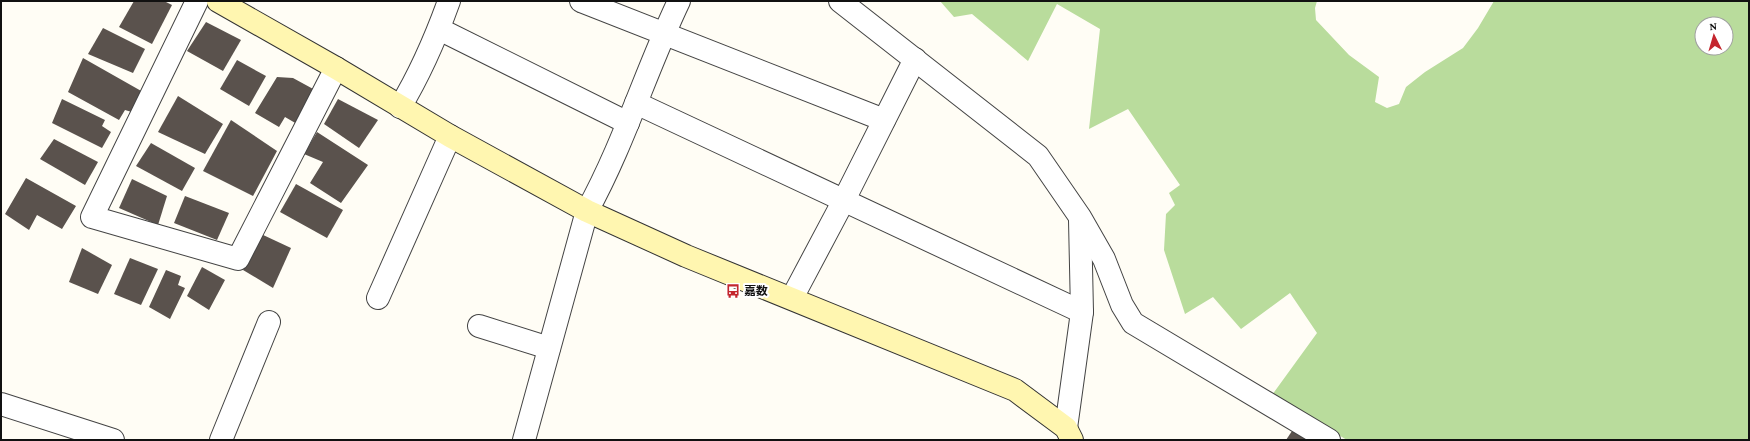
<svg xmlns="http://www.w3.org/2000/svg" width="1750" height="441" viewBox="0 0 1750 441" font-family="'Crimson Pro','Noto Sans JP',serif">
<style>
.forest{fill:#b9dc9c;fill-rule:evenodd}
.building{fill:#5a524d}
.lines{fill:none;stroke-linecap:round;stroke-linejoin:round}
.street-casing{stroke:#444;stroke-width:24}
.secondary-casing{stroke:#333;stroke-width:24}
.street{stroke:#fff;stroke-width:22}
.secondary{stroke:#fff6b0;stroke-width:22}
.labels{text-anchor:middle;stroke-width:4;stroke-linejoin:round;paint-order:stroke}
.poi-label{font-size:12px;font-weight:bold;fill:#111;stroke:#fff;text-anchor:start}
</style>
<rect width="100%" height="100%" fill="#fffdf5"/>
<path class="forest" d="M940 1H1317L1315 8 1316 20 1349 55 1379 77 1375 102 1387 108 1399 104 1406 87 1425 72 1463 48 1478 28 1494 1H1749V440H1347L1272 395 1317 333 1290 293 1241 329 1213 297 1185 314 1164 250 1166 214 1175 205 1169 193 1180 185 1128 109 1089 129 1100 29 1057 4 1028 61 972 14 954 17ZM1702 24H1726V48H1702Z"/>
<g class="building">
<path d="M134 1H164L172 5 152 44 119 27Z"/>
<path d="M206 22 241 40 223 71 187 51Z"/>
<path d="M103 28 145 49 133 73 88 54Z"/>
<path d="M83 58 143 92 135 113 125 110 119 120 68 92Z"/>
<path d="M237 60 266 76 249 106 220 89Z"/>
<path d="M277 77 293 78 315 90 297 124 285 117 279 127 255 113Z"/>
<path d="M178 96 223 124 205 154 158 132Z"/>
<path d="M62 99 105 120 102 126 111 132 102 148 52 123Z"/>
<path d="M338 99 378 120 359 148 324 124Z"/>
<path d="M231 120 277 151 253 196 203 171Z"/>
<path d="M317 132 368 165 341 203 310 183 323 162 304 154Z"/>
<path d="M54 139 98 162 85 185 40 159Z"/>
<path d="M151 143 195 168 182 191 136 166Z"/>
<path d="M26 178 76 206 62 229 37 215 29 230 5 214Z"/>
<path d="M132 179 167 196 158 225 119 208Z"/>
<path d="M296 184 343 210 327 238 280 212Z"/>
<path d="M185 196 229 213 217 240 174 223Z"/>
<path d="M261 234 291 248 273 288 243 270Z"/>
<path d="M82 248 112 265 98 294 69 282Z"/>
<path d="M130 258 158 269 141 305 114 294Z"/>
<path d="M202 267 225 280 209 310 187 296Z"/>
<path d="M166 270 181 276 178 285 185 288 170 319 149 307Z"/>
<path d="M1292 431 1307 440H1286Z"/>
</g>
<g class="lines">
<defs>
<g id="street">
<path d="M197 1 92 217 238 259 336 68"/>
<path d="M581 1 884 120"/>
<path d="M840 1 1038 156 1080 217 1104 259 1122 305 1133 323 1329 440"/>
<path d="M439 29 628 123"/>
<path d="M636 103 1082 312"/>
<path d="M400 107C420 74 436 37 449 1"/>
<path d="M378 298 450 136"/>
<path d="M792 298 844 200 915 59"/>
<path d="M479 326 549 348"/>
<path d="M1 404 113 440"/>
<path d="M1066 428 1082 312 1080 220"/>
<path d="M221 440 269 322"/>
<path d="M524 440 587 211C624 144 646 70 679 1"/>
</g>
<path id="secondary" d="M218 1 336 68 450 136 587 211 686 256 1015 390 1066 428 1072 440"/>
</defs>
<use href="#street" class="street-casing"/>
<use href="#secondary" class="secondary-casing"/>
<use href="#street" class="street"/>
<use href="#secondary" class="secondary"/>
</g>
<defs>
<symbol id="bus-bare" viewBox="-9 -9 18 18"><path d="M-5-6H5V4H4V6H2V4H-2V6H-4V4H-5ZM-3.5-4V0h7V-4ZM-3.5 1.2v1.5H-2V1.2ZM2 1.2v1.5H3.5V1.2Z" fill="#c4262e" stroke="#fff" stroke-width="2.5" paint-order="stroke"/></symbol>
</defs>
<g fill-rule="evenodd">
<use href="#bus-bare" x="723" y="281" width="20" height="20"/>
</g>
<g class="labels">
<g class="poi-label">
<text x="744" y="295">嘉数</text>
</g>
</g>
<rect width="1750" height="441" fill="none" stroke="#111111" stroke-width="4"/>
<g transform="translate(1714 36) rotate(355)"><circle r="19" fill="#ffffff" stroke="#a0a0a0"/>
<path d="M0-3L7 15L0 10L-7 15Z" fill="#c4262e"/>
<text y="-6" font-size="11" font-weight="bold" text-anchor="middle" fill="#111111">N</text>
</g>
</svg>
